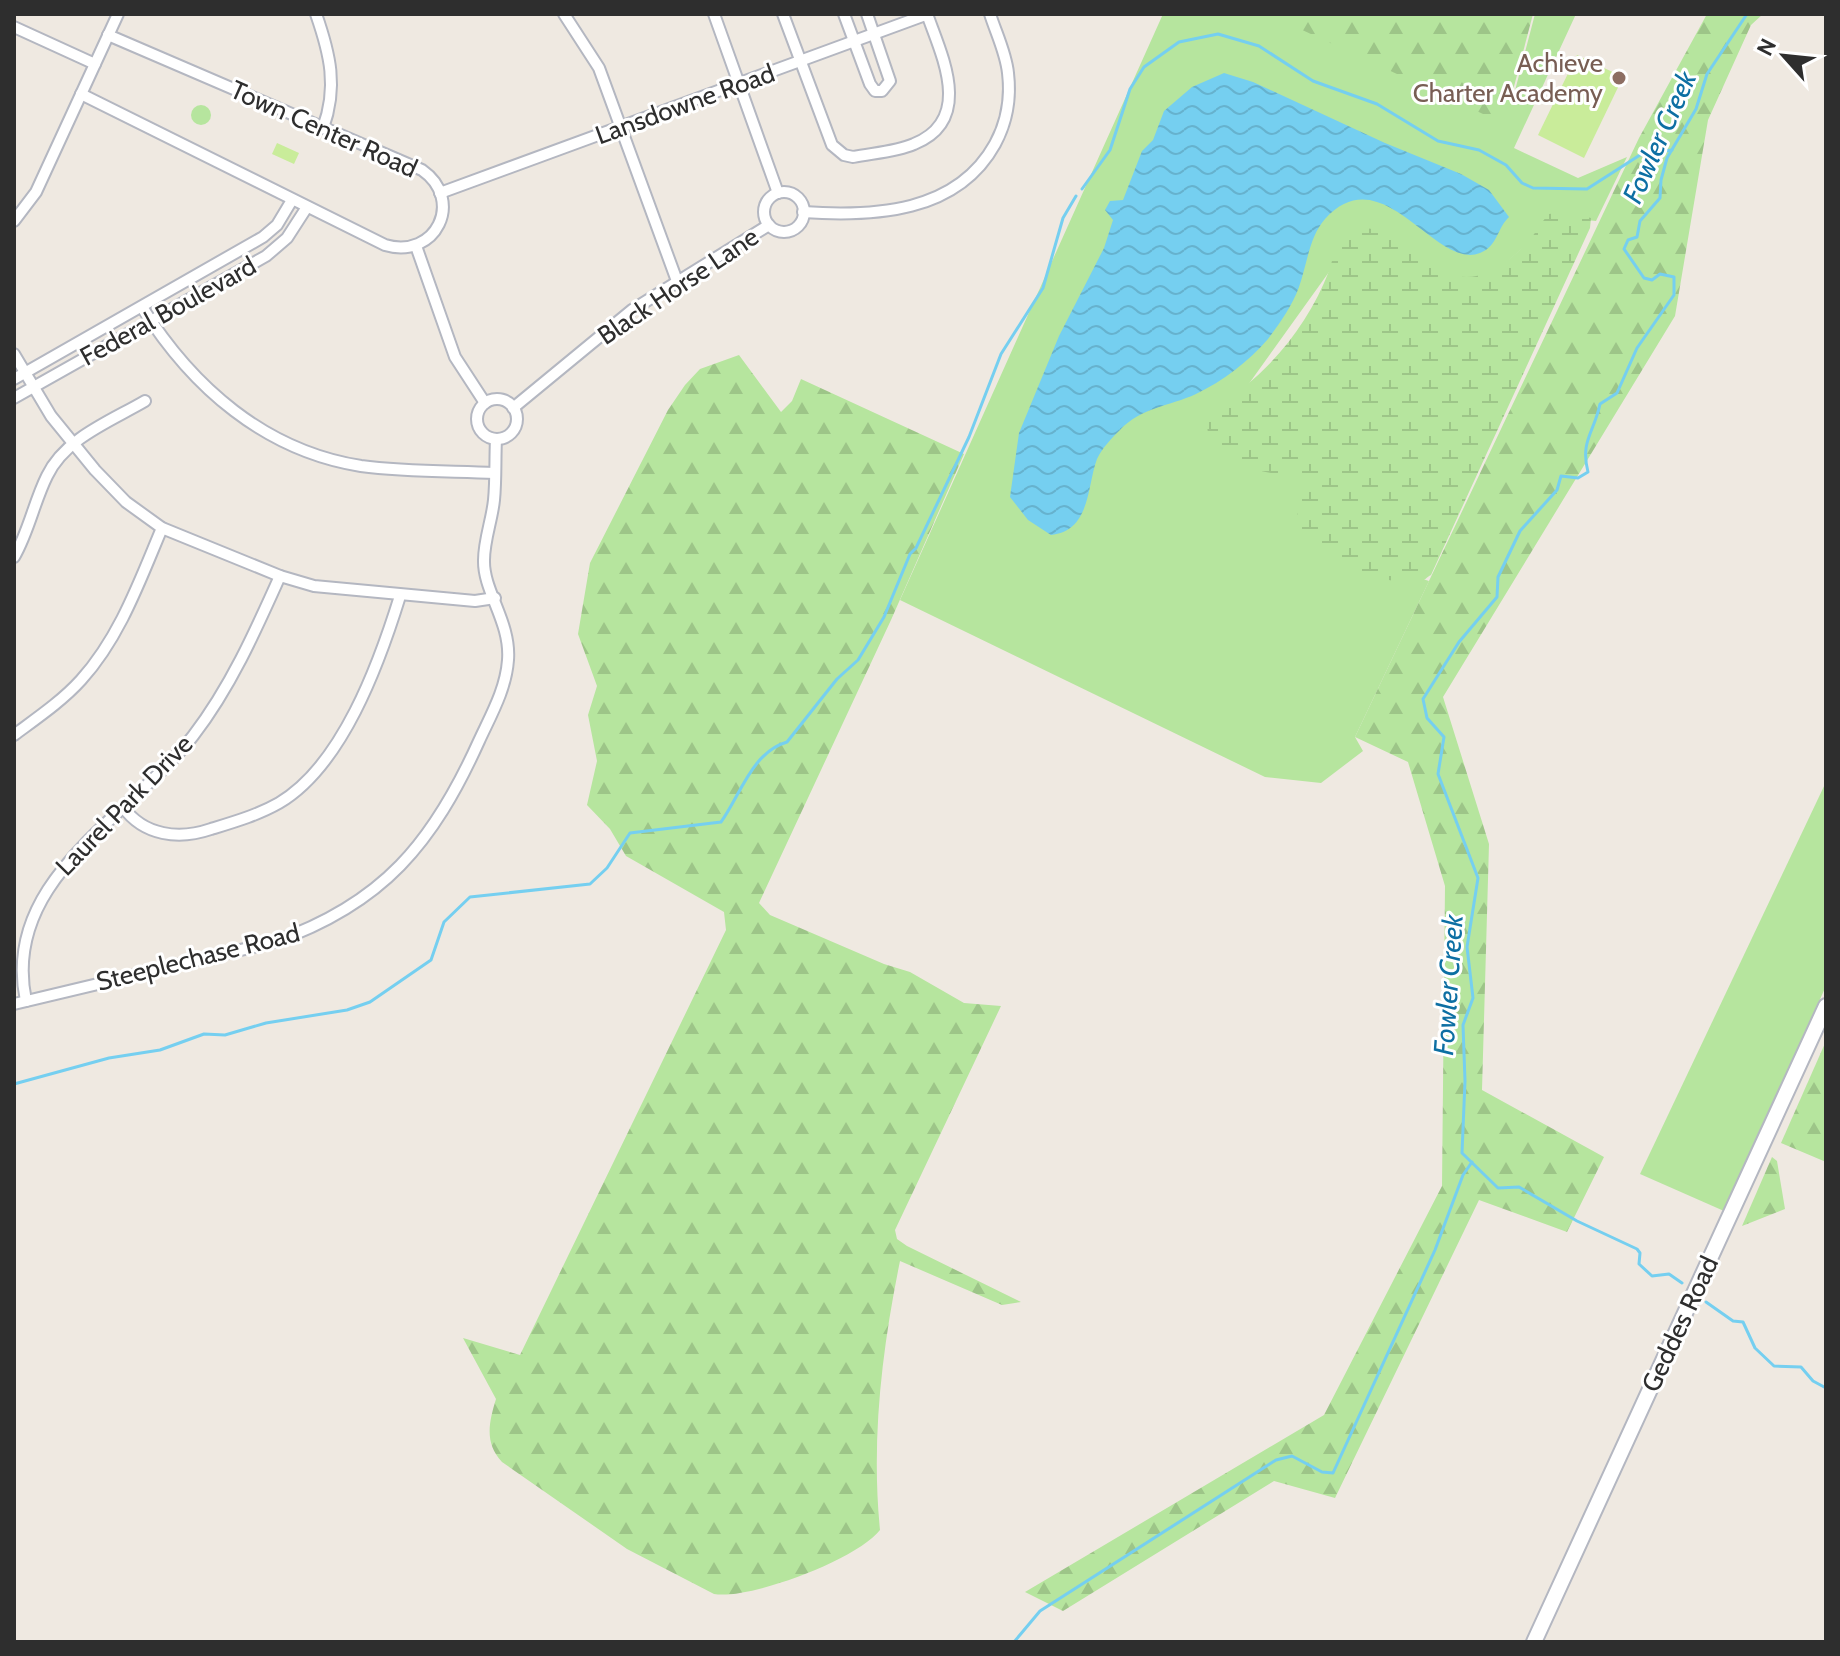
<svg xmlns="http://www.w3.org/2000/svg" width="1840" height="1656" viewBox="0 0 1840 1656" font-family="Cabin,sans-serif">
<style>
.green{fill:#b6e59e}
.forest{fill:url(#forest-firs)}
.wetland{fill:url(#wetland-marsh)}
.pitch{fill:#c9ec9a}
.water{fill:url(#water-waves)}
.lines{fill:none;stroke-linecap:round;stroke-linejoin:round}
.stream{stroke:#75cff0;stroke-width:3}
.minor-casing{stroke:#b4b7c1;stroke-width:14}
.secondary-casing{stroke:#b4b7c1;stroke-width:18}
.minor{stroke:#fff;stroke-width:10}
.secondary{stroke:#fff;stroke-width:14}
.education-dot{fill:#8d6e63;stroke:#fff;stroke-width:3}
.labels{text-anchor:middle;stroke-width:6;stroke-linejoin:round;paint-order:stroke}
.education-label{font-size:26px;fill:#785e54;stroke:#fff;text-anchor:end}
.street-label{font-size:26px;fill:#2e2e2e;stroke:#fff}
.water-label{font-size:28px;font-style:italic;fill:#0d6fa3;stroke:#fff}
</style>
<defs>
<pattern id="forest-firs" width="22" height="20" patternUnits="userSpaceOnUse" patternTransform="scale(2)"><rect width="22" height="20" fill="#b6e59e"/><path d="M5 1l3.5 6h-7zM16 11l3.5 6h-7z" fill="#9dc588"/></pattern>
<pattern id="wetland-marsh" width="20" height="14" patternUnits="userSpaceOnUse" patternTransform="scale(2)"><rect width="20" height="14" fill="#b6e59e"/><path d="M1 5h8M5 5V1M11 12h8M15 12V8" fill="none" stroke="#9dc588"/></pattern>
<pattern id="water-waves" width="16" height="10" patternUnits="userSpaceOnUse" patternTransform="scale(2)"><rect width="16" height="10" fill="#75cff0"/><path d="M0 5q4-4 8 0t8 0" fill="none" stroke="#66b2ce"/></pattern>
</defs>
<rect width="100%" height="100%" fill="#efe9e1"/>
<g class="green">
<path d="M1163 14H1275L1512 102 1535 14H1576L1514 148 1578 178 1627 157 1596 221 1559 217 1474 290 1357 233 1215 431 1299 468 1321 546 1429 581 1355 737 1363 751 1321 783 1265 777 900 600Z"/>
<circle cx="201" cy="115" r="10"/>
<path d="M1826 782V986L1724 1211 1640 1174Z"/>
</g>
<g class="forest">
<path d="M1268 14H1533L1506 117 1496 120Z"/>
<path d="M1707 14H1763L1751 25 1708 120 1675 316 1443 697 1489 844 1482 1090 1604 1157 1567 1232 1479 1200 1335 1498 1274 1481 1063 1611 1025 1592 1324 1415 1442 1186 1445 886 1408 762 1355 737 1639 138Z"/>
<path d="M739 355 781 412 792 401 801 379 964 454 891 620 759 903 770 915 884 964 910 972 964 1003 1001 1006 895 1230 897 1239 907 1246 1021 1302 1002 1305 900 1261C882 1349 871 1440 880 1530 858 1559 750 1600 714 1594L627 1549 502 1462C484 1443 489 1422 496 1399L463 1338 520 1355 726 930 724 912 626 856 610 829 587 805 597 761 588 715 597 686 578 634 590 563 668 410 685 385 700 369Z"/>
<path d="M1826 1041V1162L1781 1143Z"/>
<path d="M1772 1157 1777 1161 1785 1209 1742 1226Z"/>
</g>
<path class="wetland" d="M1566 212 1591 218 1590 228 1431 575C1427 577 1424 581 1420 582 1396 590 1314 556 1301 533 1293 518 1302 499 1299 483L1291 477 1241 467 1209 441 1206 418 1210 410C1264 380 1307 328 1329 271 1334 258 1334 240 1345 231 1356 224 1370 228 1381 232 1440 270 1465 305 1526 244 1535 235 1540 223 1549 214Z"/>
<g class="pitch">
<path d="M1577 55 1623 77 1584 158 1538 135Z"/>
<path d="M277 143 299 153 294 164 272 154Z"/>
</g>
<path class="water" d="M1224 73 1253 82 1385 143 1461 174 1489 190 1509 217C1497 228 1498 246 1480 253 1435 271 1383 155 1325 219 1309 237 1307 265 1299 287 1292 306 1280 323 1268 339 1248 362 1223 381 1196 394 1170 406 1140 408 1120 430 1112 438 1102 448 1097 459 1087 485 1091 531 1051 535L1028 520 1010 497 1019 433 1059 336 1104 248 1113 220 1105 210 1110 201 1123 200 1142 151 1153 140 1164 111 1192 87Z"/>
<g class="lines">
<g class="stream">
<path d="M1082 189 1110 150 1130 89 1144 67 1179 42 1218 34 1259 46 1313 81 1377 104 1438 141 1479 150 1506 165 1522 183 1533 188 1587 189 1640 155 1672 150"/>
<path d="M14 1084 109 1058 160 1050 204 1034 225 1035 266 1023 347 1010 370 1002 431 960 444 922 470 897 590 884 607 868 630 833 721 822C740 796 752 752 787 742L837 679 858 660 884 617 910 554 916 548 969 437 1001 354 1043 288 1063 218 1076 196"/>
<path d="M1682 1283 1669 1274 1652 1276 1639 1264 1640 1253 1637 1249 1577 1221 1519 1187 1498 1188 1462 1153 1465 1081 1463 1025 1473 998 1467 947 1478 878 1438 774 1444 737 1427 718 1423 699 1459 642 1497 597 1498 577 1520 531 1557 490 1561 476 1578 478 1588 472C1580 441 1594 433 1600 404L1617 393 1637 348 1674 295V277L1660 274 1652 280 1644 278 1624 249 1628 240 1637 237 1640 221 1660 198 1661 180 1667 158 1696 109 1707 74 1747 14"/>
<path d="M1706 1302 1733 1321 1743 1322 1755 1348 1774 1366 1801 1367 1813 1381 1826 1388"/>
<path d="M1014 1642 1040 1611 1276 1460 1292 1456 1322 1472 1333 1473 1435 1250 1463 1175 1472 1162"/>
</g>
<defs>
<g id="minor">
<path d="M316 14C330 54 338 87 323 128"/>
<path d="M564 14 599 68 677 281"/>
<path d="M714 14 778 193"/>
<path d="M783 14 832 145 844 155 853 157C873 153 896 152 914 144 974 120 942 56 927 14"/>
<path d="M844 14 870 84 875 91H882L890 81 867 14"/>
<path d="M14 27 95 64"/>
<path d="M81 94 385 245C436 260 465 200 422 170L108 35"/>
<circle cx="784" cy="212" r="20"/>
<path d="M440 193 928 14"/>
<path d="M803 212C874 217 957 213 995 144 1007 122 1011 98 1008 73 1006 53 996 33 990 14"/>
<path d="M14 221 36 192 118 14"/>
<path d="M416 246 455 357 485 403"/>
<path d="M142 307C192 387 265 451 361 466 406 472 451 471 495 473"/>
<path d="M14 354 51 416 95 470 126 502 162 528 280 576 314 586 475 601 495 598"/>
<path d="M14 379 263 237 277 225 292 200"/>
<path d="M14 398 266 256 287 238 307 207"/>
<circle cx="497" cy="419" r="20"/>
<path d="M513 408 632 310 769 225"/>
<path d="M14 557C29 531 34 502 47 476 65 438 111 421 145 401"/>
<path d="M14 735C37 718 62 701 81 680 120 637 140 580 162 528"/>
<path d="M123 807C144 836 179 840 211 829 234 822 258 815 279 803 342 766 379 664 400 596"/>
<path d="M26 1001C0 880 130 817 193 736 230 688 255 632 280 576"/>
<path d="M14 1004 274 942C383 904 433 843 479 741 491 715 506 689 508 660 511 622 483 591 484 560 484 540 492 520 494 500 496 480 495 459 496 439"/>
</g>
<path id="secondary" d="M1534 1642 1826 1006"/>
</defs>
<use href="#minor" class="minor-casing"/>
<use href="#secondary" class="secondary-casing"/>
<use href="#minor" class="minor"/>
<use href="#secondary" class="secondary"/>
</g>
<circle class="education-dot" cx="1619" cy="78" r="8"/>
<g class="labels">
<g class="education-label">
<text x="1603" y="72">Achieve<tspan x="1603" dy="30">Charter Academy</tspan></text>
</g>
<g class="street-label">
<text transform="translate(685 104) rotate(-20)" y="9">Lansdowne Road</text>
<text transform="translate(324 129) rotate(24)" y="9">Town Center Road</text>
<text transform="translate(678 286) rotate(-34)" y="9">Black Horse Lane</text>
<text transform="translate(168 311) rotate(-29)" y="9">Federal Boulevard</text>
<text transform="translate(124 805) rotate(-46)" y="9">Laurel Park Drive</text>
<text transform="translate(198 957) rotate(-14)" y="9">Steeplechase Road</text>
<text transform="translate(1680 1324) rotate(-65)" y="9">Geddes Road</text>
</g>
<g class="water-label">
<text transform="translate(1659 137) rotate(-66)" y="10">Fowler Creek</text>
<text transform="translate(1448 985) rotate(-86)" y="10">Fowler Creek</text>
</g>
</g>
<rect width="1840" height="1656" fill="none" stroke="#2e2e2e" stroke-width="32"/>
<g transform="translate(1784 56) rotate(297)" stroke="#ffffff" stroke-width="6" paint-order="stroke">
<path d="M0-6L14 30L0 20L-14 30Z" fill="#2e2e2e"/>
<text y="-12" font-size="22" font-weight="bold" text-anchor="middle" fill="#2e2e2e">N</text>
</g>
</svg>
